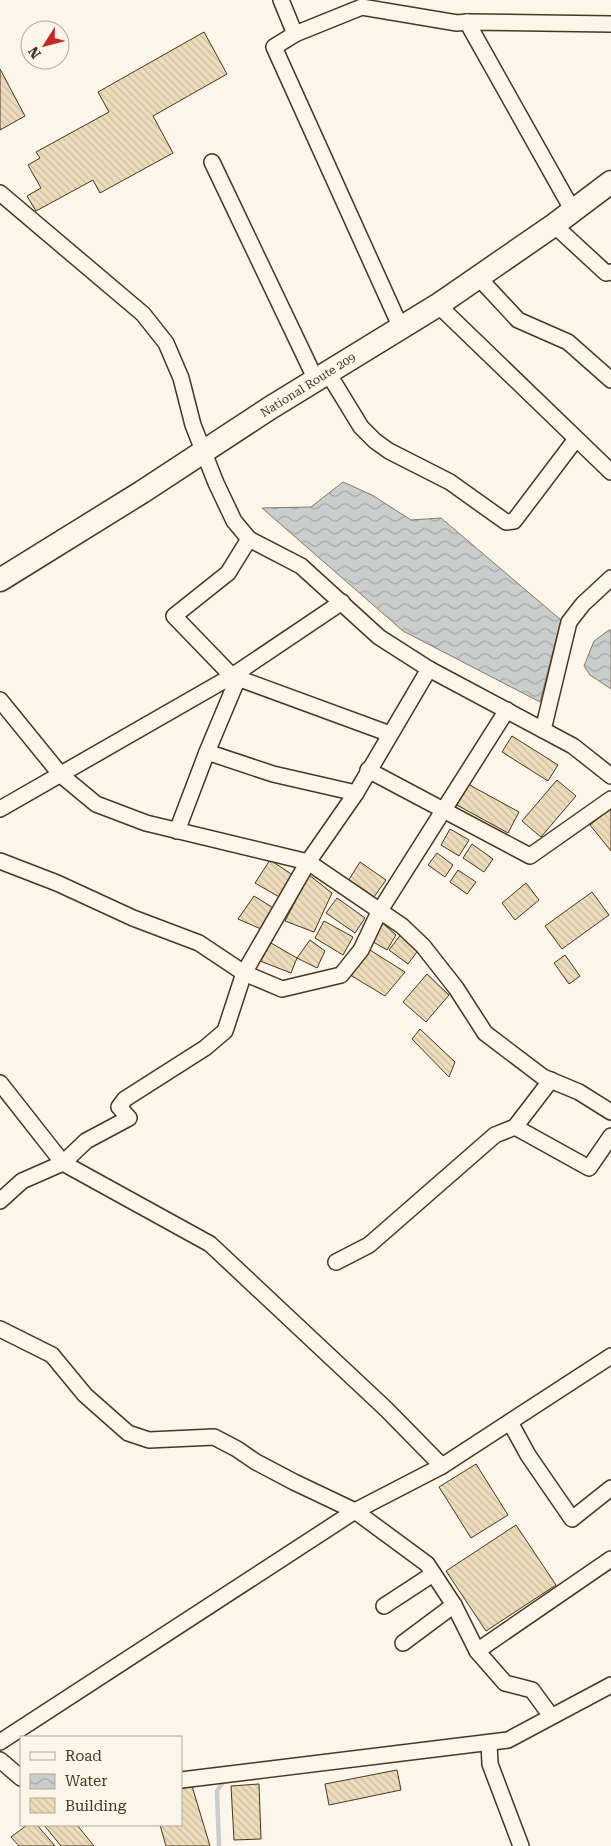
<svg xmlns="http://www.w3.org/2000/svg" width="611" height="1846" viewBox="0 0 611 1846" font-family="'Roboto Serif',serif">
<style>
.water{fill:url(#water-waves);stroke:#887966}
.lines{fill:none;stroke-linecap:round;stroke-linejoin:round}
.stream{stroke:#c9cecd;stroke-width:4.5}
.building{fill:url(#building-back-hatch);stroke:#4a3520}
.minor-casing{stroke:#4a3520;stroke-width:18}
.highway-casing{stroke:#4a3520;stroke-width:25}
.minor{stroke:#fbf6e9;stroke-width:15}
.highway{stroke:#fbf6e9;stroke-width:22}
.labels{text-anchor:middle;stroke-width:4;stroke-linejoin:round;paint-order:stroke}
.street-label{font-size:12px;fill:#4a3520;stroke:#fbf6e9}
</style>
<defs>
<pattern id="water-waves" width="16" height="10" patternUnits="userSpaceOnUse" patternTransform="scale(1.25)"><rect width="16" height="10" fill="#c9cecd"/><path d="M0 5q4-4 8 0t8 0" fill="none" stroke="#a5a8a6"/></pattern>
<pattern id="building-back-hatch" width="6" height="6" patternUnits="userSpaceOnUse" patternTransform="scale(1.25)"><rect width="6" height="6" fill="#ecdcbc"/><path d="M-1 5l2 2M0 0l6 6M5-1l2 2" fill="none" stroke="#ccbda1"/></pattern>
</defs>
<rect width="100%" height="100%" fill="#fbf6e9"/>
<g class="water">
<path d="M343 482 372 495 411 520 441 518 561 620 540 702 403 631 262 508 311 507Z"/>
<path d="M609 630H611V689L590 675 584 666 594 641Z"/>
</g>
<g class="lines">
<path class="stream" d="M219 1846 217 1791 226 1778"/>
</g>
<g class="building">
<path d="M204 32 227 74 153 116 173 153 100 193 93 180 36 211 27 196 41 188 28 165 40 158 36 152 109 112 98 92Z"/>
<path d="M0 69 25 116 0 130Z"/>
<path d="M512 736 558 765 548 781 502 752Z"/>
<path d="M557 780 576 796 541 837 522 821Z"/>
<path d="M466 783 519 812 508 833 455 804Z"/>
<path d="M611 808V851L590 825Z"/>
<path d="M450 829 469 840 459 856 441 845Z"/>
<path d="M472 844 493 859 484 872 463 858Z"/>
<path d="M437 853 453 865 445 877 428 865Z"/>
<path d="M270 860 296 877 281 898 255 883Z"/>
<path d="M360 862 386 880 374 897 348 881Z"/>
<path d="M458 870 476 882 467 894 450 882Z"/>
<path d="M309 875 332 893 314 932 285 921Z"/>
<path d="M526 883 539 900 515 920 502 903Z"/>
<path d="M592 892 609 915 562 949 545 926Z"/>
<path d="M254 896 275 909 261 929 238 919Z"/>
<path d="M337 898 365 918 355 933 326 913Z"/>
<path d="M378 919 396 935 387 950 370 940Z"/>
<path d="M324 921 353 937 343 955 315 938Z"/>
<path d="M402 933 419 949 408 964 389 950Z"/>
<path d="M310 940 325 951 317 968 297 958Z"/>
<path d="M271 943 297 958 291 973 260 961Z"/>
<path d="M365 947 405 972 385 996 347 973Z"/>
<path d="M565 955 580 976 569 984 554 963Z"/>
<path d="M427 974 449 995 426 1022 403 1002Z"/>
<path d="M420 1029 455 1062 449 1077 412 1039Z"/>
<path d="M476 1464 508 1515 471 1538 439 1487Z"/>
<path d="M516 1525 556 1585 486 1631 446 1571Z"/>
<path d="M397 1770 401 1790 329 1805 325 1784Z"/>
<path d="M259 1784 261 1839 234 1840 231 1786Z"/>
<path d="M192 1786 210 1846H166L160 1825H181V1789Z"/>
<path d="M27 1825H37L55 1846H19L11 1837Z"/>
<path d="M44 1825H77L94 1846H61Z"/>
</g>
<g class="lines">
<defs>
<g id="minor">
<path d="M281 0 295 34"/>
<path d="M467 22 573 211"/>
<path d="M212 162 316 380"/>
<path d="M0 193 143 314 166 343 181 378 193 425 216 483 234 521 249 539 301 566 379 637 429 669 573 746 611 776"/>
<path d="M554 225 606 273 611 272"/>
<path d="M478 277 518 320 568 342 611 380"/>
<path d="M438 305 611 472"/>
<path d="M401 328 274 47 295 34 362 7 457 23 467 22 611 24"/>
<path d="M328 373 361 427 375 441 389 451 450 482 506 522 514 521 576 439"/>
<path d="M249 539 228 573 174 616 232 676 390 734"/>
<path d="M0 700 61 775 96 804 146 823 308 862 402 926 423 946 456 988 485 1033 543 1077 579 1092 611 1112"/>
<path d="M543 730 569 622 583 604 611 578"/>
<path d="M207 752 273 774 356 793"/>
<path d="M368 770 530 856 611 799"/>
<path d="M0 809 232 676 342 602"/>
<path d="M177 831 207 752 238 678"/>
<path d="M0 861 57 883 133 918 199 943 244 973 282 989 341 975 361 950 379 912 507 710"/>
<path d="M0 1083 63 1163 210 1244 386 1409 442 1466"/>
<path d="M515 1127 589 1168 611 1136"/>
<path d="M0 1201 22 1181 63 1163 86 1141 129 1118 119 1107 125 1099 205 1048 225 1031 244 973 308 862 356 793 429 669"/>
<path d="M336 1262 369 1245 495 1135 515 1127 551 1080"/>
<path d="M0 1329 52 1355 85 1395 128 1433 149 1440 214 1437 237 1449 256 1462 294 1482 355 1511 427 1564 454 1605 477 1651 505 1683 532 1690 551 1716"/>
<path d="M510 1422 528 1455 572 1519 611 1488"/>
<path d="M384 1606 433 1574"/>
<path d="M403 1643 454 1605"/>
<path d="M477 1651 611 1559"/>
<path d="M0 1742 355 1511 442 1466 611 1356"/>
<path d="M489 1743 490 1764 521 1846"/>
<path d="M0 1760 21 1778"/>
<path d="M181 1780 508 1740 611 1685"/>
</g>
<path id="highway" d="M0 580 142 492 270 408 438 305 554 225 611 182"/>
</defs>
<use href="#minor" class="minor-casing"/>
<use href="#highway" class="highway-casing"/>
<use href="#minor" class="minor"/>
<use href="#highway" class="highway"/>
</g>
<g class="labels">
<g class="street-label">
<text transform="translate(308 385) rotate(-32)" y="4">National Route 209</text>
</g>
</g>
<rect x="20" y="1736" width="162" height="90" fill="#fbf6e9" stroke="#b4a999"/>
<rect x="30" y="1752" width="25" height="8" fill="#fbf6e9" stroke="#b4a999"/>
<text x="65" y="1761" font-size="15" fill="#4a3520">Road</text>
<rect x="30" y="1774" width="25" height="15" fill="url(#water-waves)" stroke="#b4a999"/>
<text x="65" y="1786" font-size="15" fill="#4a3520">Water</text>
<rect x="30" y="1798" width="25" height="15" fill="url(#building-back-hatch)" stroke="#b4a999"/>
<text x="65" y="1811" font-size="15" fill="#4a3520">Building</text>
<g transform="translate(45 45) rotate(234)"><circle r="24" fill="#fbf6e9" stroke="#b4a999"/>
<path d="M0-4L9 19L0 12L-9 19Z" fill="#c62828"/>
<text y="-8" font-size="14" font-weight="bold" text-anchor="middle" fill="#4a3520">N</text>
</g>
</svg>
